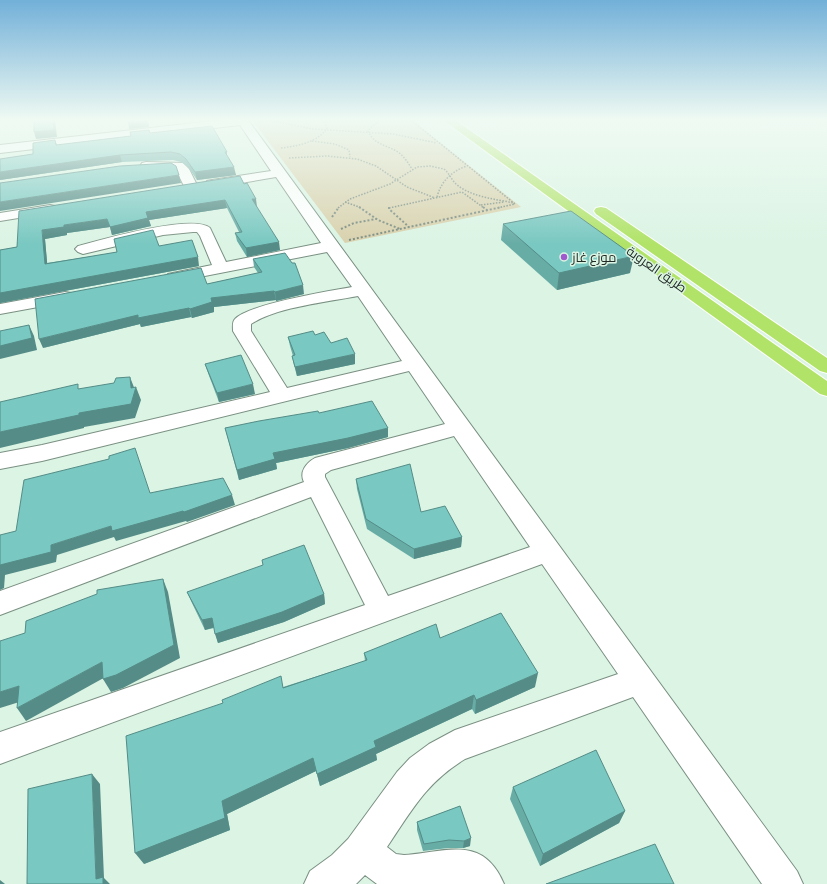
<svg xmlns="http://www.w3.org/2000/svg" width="827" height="884" viewBox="0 0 827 884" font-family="'Titillium Web',Cairo,sans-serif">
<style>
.green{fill:#d9d1ad}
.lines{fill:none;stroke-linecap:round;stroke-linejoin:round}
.minor-casing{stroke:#7a9082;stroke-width:2}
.highway-casing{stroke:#fff;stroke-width:2}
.path-far1{stroke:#7a8b80;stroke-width:1.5;stroke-dasharray:1.5 1.5;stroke-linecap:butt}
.path{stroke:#7a8b80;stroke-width:2;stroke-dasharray:2 2;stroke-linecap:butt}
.minor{fill:#fff;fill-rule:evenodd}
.highway{fill:#b1e368;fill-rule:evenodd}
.wall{fill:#68aca6}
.shaded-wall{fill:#558c87}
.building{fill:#79c8c1;stroke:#558c87}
.poi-dot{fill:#a15ace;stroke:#dbf4e4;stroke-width:1.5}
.labels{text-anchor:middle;stroke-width:3;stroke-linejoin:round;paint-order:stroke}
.far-poi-label{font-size:13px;fill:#222c26;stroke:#dbf4e4;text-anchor:start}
.far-street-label{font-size:13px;fill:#222c26;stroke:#dbf4e4}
</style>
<rect width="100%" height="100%" fill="#dbf4e4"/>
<path class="green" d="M252 120H412L521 207 345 243Z"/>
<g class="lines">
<defs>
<g id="minor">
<path d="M221 120H248L797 871 803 884H762L633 697 465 759C426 783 412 810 387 847L396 854 404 855C446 852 483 834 504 884H377L365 875 356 884H304L310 871 332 855 348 839 397 772 410 758 429 744 455 730 618 674 542 564 0 764V732L365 605 311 497 0 615V591L304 482C299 472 306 463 315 458L445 424 409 371 42 461 0 469V453L42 445 270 392 233 331C233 327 232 322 235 319 249 304 329 291 352 287L327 252 174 282 168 280 166 277 168 274 212 265 200 236 197 232H193L163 235 83 254 78 252 75 249 78 246C100 240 194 213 210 228L226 262 321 243 276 177 212 188 207 187 206 184 207 181 212 180 271 171 240 125 0 153V145ZM358 296 402 361 287 388 251 331V324C277 307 327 302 358 296ZM454 436 530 547 388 596 325 477V474L331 470Z"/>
<path d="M146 162 183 163 189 169 198 187 196 190H186L176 170 142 169 140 166 142 163Z"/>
<path d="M50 205 55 206 57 209 55 212 0 221V213Z"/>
<path d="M65 292 71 293 73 297 71 301 0 314V304Z"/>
</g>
<g id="highway">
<path d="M443 120H455L827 381V396L820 394Z"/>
<path d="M601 207 606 208 827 358V373L820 371 596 214 594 211 596 208Z"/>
</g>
</defs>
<use href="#minor" class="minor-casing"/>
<use href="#highway" class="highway-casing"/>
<g class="path-far1">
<path d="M268 120 313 129 393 134 437 143"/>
<path d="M382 120 372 126 368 131C374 145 387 145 398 152 404 156 408 163 412 169"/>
<path d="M411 120 515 204 497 208"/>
<path d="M312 141 335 144 349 150 350 157"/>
<path d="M281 148C298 146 315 143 327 129L324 120"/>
<path d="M289 158 327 156 357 159 376 166 407 187 435 198"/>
<path d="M437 197C441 181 452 171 467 166"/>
<path d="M345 202 362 208"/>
<path d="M481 205 504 202"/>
<path d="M338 208 350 199 390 184 417 167 430 166 444 169C449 173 451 179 456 184 471 197 495 199 514 203"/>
<path d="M389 208 462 192 484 208"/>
</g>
<g class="path">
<path d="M359 207 378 220 400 229"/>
<path d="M389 207V209L409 227"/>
<path d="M483 207 487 210"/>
<path d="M332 217 339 207"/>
<path d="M341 229 354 223 376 219"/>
<path d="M349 240 502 207"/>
</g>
<use href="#minor" class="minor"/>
<use href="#highway" class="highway"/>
</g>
<g class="wall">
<path d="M149 130 150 133 227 152V156L236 175 197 180 188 167 181 162 173 160 122 162 0 180V159L33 154 55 140 57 145 131 136Z"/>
<path d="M240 176 257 207 280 250 247 257 237 241 235 233 239 232 227 208 149 220 151 226 112 235 110 227 67 233V235L45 239 47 263 159 246 199 266 0 303V250L17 247Z"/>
<path d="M503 224 630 273 557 290 501 240Z"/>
<path d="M253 259 304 294 276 301V300L214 307V312L192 318 191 317 141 327 140 324 43 348 207 284 258 273 254 267Z"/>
<path d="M315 335 331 343 355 364 297 376 294 365 292 356H293L290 346 288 337Z"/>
<path d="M205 364 255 394 219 402 208 373Z"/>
<path d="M319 413 388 437 348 448 276 463 277 469 239 480 225 428Z"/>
<path d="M356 479 421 512 462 537 461 547 414 559 367 529 357 489Z"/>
<path d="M187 592 324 594 325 604 284 622 218 643 214 628 205 630 191 601Z"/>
<path d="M440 638 535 687 475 714 472 709 376 754 377 760 320 786 316 771 227 814 230 830 144 864 283 687 365 661 364 653Z"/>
<path d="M513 787 625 811 619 823 540 866 510 799Z"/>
<path d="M460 806 470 846 463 848H448L423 851 417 830V822Z"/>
</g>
<g class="shaded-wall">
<path d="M53 120H55L57 137 36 139 34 132Z"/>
<path d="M143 120H148L149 127 129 129 128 122Z"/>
<path d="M120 155 122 162 0 180V172Z"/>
<path d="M234 167 236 175 197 180 195 172Z"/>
<path d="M179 175 181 183 0 211V202Z"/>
<path d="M252 199H256L257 207H253Z"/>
<path d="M225 200 227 208 149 220 151 226 112 235 110 227 146 212Z"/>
<path d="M107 219 110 227 67 233V235L45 239 48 272 45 264 42 230 64 225Z"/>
<path d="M279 242 280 250 247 257 246 248Z"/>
<path d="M634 256 630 273 557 290 559 273Z"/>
<path d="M198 257 199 266 0 303V293Z"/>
<path d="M303 285 304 294 276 301 275 292Z"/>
<path d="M274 291 276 300 214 307V312L192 318 190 309 211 298Z"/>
<path d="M189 308 191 317 141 327 140 324 43 348 39 339 138 315Z"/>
<path d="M29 325 34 336 37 350 0 359V346Z"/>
<path d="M355 354V364L297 376 295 367Z"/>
<path d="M130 377 135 390 136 387 141 400 135 418 84 427V428L0 448V432L79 413 131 388Z"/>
<path d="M253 384 255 394 219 402 217 393Z"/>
<path d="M388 428V437L348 448 276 463 277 469 239 480 237 470 273 453Z"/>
<path d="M232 495 235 505 187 522 186 521 116 541 114 537 57 555 56 562 5 575 4 588 0 590V565L51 545 111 526Z"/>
<path d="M462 537 461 547 414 559V549Z"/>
<path d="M163 579 168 592 180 658 123 688 111 692 103 679Z"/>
<path d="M324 594 325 604 284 622 218 643 215 634Z"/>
<path d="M212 618 215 627 205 630 202 620Z"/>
<path d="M102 662 109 675 26 721 17 708Z"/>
<path d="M538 673 535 687 475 714 476 700Z"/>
<path d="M19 686 29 699 0 708V692Z"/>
<path d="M474 695 472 709 376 754 377 760 320 786 317 774 374 741Z"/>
<path d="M313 758 316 771 227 814 230 830 144 864 135 853 222 801Z"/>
<path d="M92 774 100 784 104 878 110 884H101L96 879Z"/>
<path d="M625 811 619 823 540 866 543 854Z"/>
<path d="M471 838 470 846 463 848 464 841Z"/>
<path d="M0 880 5 884H0Z"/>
</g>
<g class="building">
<path d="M34 120H53L54 130 34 132Z"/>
<path d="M127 120H143L128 122Z"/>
<path d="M212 126 227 152H225L234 167 195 172 186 159 180 154 171 152 120 155 0 172V159L33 154V143L55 140 56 145 131 136 130 132 149 130 150 133Z"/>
<path d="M171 163 176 166 179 175 0 202V183L120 166Z"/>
<path d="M240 176 244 184 247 183 256 199H252L279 242 246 248 235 233 242 232 225 200 146 212 148 218 110 227 107 219 64 225V227L42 230 45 264 117 252 114 239 153 230 159 246 192 240 198 257 0 293V250L17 247 19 211Z"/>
<path d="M571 211 634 256 559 273 503 224Z"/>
<path d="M285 253 292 263H295L303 285 275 292 274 291 211 298 212 302 190 309 189 308 138 318V315L39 339 35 299 201 268 207 284 262 272 253 259Z"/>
<path d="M29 325 32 338 0 346V331Z"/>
<path d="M313 331 315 335 324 332 331 343 347 338 355 354 295 367 292 356 295 355 288 337Z"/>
<path d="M241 355 253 384 217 393 205 364Z"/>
<path d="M130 377 131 388 136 387 131 404 79 413V415L0 432V402L78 384V389L114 383 116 378Z"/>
<path d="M372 401 388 428 348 438 273 453 275 459 237 470 225 428 259 421 318 411 319 413Z"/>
<path d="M135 448 150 493 223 478 232 495 184 512 183 511 112 531 111 526 51 545V552L0 565V535L16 531 24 480 109 459V456Z"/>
<path d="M410 464 421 512 445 506 462 537 414 549 366 519 356 479Z"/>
<path d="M304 545 324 594 282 612 215 634 212 618 202 620 187 592 263 565 262 560Z"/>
<path d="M163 579 174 645 116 675 103 679 102 662 17 708 19 686 0 692V641L25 633 26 621 97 594V590Z"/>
<path d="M501 613 538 673 476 700 474 695 374 741 376 747 317 774 313 758 222 801 225 818 135 853 126 736 223 703 222 700 281 676 283 688 367 660 364 653 436 624 440 638Z"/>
<path d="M596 750 625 811 543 854 513 787Z"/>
<path d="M92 774 96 879 103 877V884H27L28 789Z"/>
<path d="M460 806 471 838 464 841 449 840 424 844 417 822Z"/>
<path d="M655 844 674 884H546Z"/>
</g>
<linearGradient id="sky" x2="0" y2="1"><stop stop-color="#72b0d8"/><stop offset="0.49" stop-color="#effaf3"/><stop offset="1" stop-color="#effaf3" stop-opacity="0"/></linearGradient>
<rect width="827" height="244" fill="url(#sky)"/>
<circle class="poi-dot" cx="564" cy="257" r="4"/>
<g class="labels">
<g class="far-poi-label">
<text x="572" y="262">موزع غاز</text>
</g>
<g class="far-street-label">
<text transform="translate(657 269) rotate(35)" y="5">طريق العروبة</text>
</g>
</g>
</svg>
